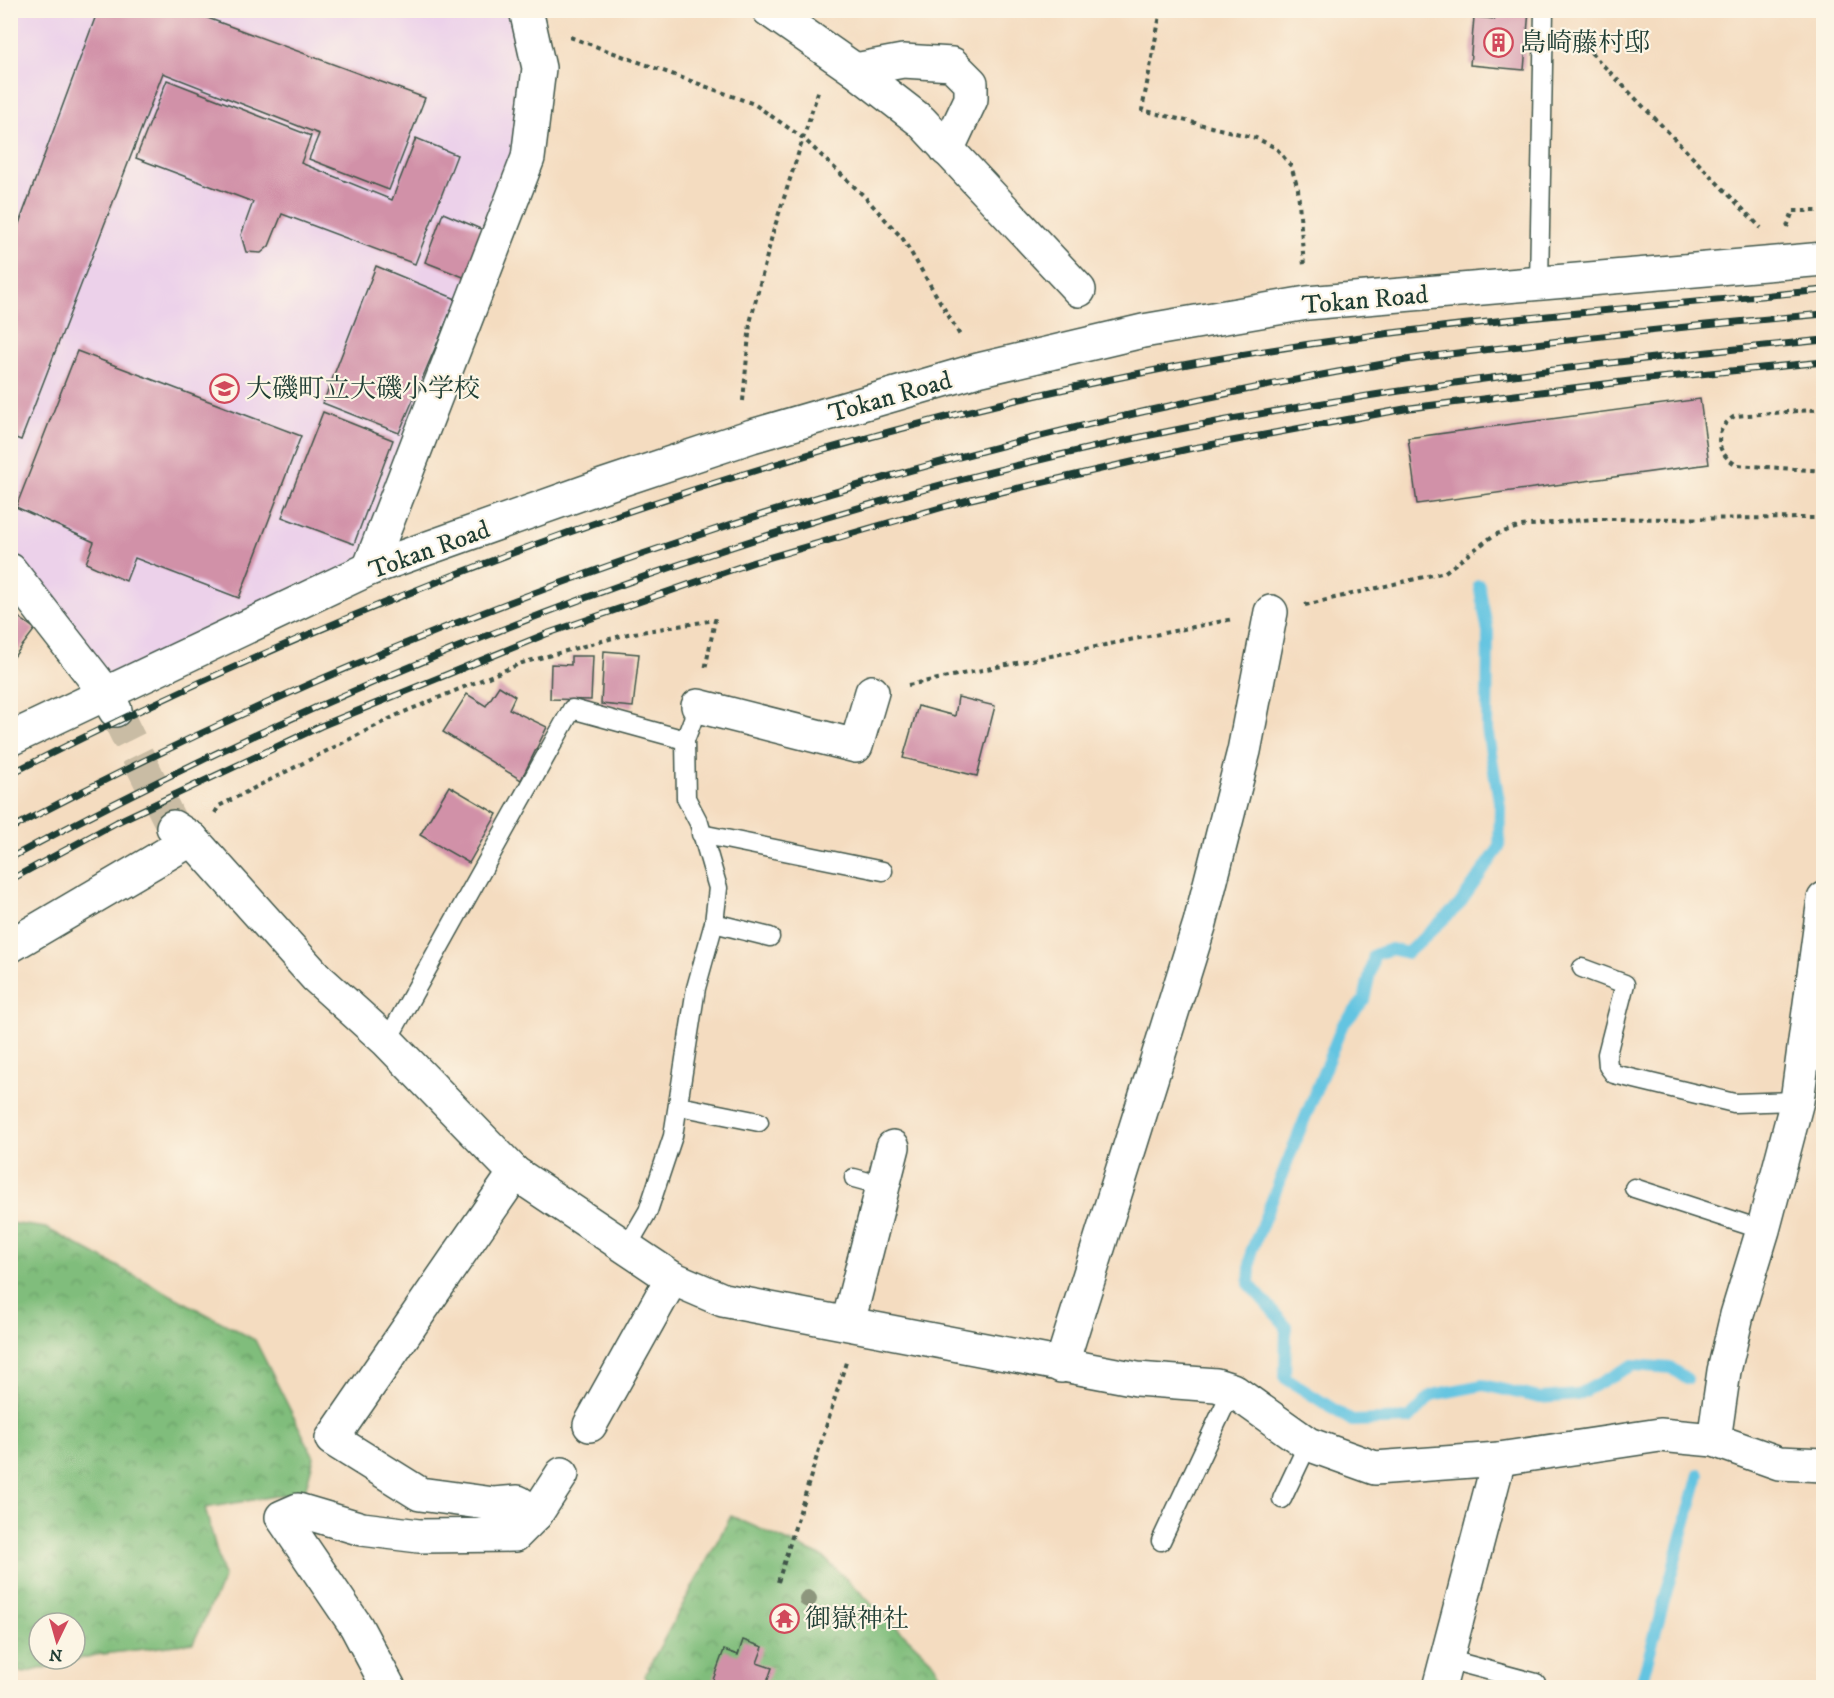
<svg xmlns="http://www.w3.org/2000/svg" width="1834" height="1698" viewBox="0 0 1834 1698" font-family="'IM FELL DW Pica','Noto Serif JP',serif">
<style>
.built{fill:#ecd1ea}
.forest{fill:url(#forest-crowns);stroke:#507d58;stroke-width:1.5;fill-rule:evenodd}
.lines{fill:none;stroke-linecap:round;stroke-linejoin:round}
.stream{stroke:#63c4e1;stroke-width:12}
.building{fill:#d191a8}
.street-tunnel{stroke:#c9bca4;stroke-width:33;stroke-dasharray:33 16;stroke-linecap:butt}
.lane-casing{stroke:#3f5549;stroke-width:21}
.street-casing{stroke:#3f5549;stroke-width:36}
.path{stroke:#3f5549;stroke-width:4;stroke-dasharray:4.5 4.5;stroke-linecap:butt}
.lane{stroke:#fff;stroke-width:18}
.street{stroke:#fff;stroke-width:33}
.rail-casing{stroke:#1f3d34;stroke-width:7}
.rail{stroke:#fcf5e5;stroke-width:4.5;stroke-dasharray:14;stroke-linecap:butt}
.tree{fill:#8d967d}
.labels{text-anchor:middle;stroke-width:4.5;stroke-linejoin:round;paint-order:stroke}
.poi-label{font-size:26px;fill:#1f3d34;stroke:#fcf5e5;text-anchor:start}
.street-label{font-size:26px;fill:#1f3d34;stroke:#fcf5e5}
</style>
<defs>
<pattern id="forest-crowns" width="20" height="18" patternUnits="userSpaceOnUse" patternTransform="scale(1.5)"><rect width="20" height="18" fill="#80bd7c"/><path d="M2 6a3 3 0 1 1 6 0M12 15a3 3 0 1 1 6 0" fill="none" stroke="#689b66"/></pattern>
</defs>
<rect width="100%" height="100%" fill="#fcf5e5"/>
<filter id="ink" filterUnits="userSpaceOnUse"><feTurbulence type="fractalNoise" baseFrequency=".0167" numOctaves="2"/><feDisplacementMap in="SourceGraphic" scale="12" xChannelSelector="R" yChannelSelector="G"/><feConvolveMatrix kernelMatrix="1 2 1 2 8 2 1 2 1" color-interpolation-filters="sRGB"/></filter>
<filter id="wash" filterUnits="userSpaceOnUse"><feTurbulence type="fractalNoise" baseFrequency=".008" numOctaves="4" result="noise"/><feDisplacementMap in="SourceGraphic" scale="24" xChannelSelector="R" yChannelSelector="G"/><feGaussianBlur stdDeviation="1.35" result="paint"/><feColorMatrix in="noise" values="0 0 0 0 0 0 0 0 0 0 0 0 0 0 0 0 0 1.4 0 .05"/><feComposite in="paint" operator="in"/></filter>
<g filter="url(#wash)">
<rect width="100%" height="100%" fill="#f4dcc0"/>
<path class="built" d="M10 11H526L528 158 369 569 105 692 11 570Z"/>
<g class="forest">
<path d="M10 1223 46 1228 255 1340 314 1457 305 1491 205 1508 224 1578 193 1643 95 1655 24 1673 11 1669ZM39 1623H75V1659H39Z"/>
<path d="M731 1516 823 1557 933 1662 947 1687 657 1688 644 1676Z"/>
</g>
<g class="lines">
<g class="stream">
<path d="M1479 585 1488 632 1487 729 1500 807 1499 848 1459 905 1407 953 1391 949 1374 955 1364 1000 1342 1026 1251 1252 1249 1284 1286 1326 1285 1378 1352 1421 1409 1419 1432 1395 1483 1385 1540 1398 1577 1395 1633 1365 1671 1368 1687 1379"/>
<path d="M1640 1688 1699 1474"/>
</g>
</g>
<g id="blocks">
<g class="building">
<path d="M98 10H186L425 98 389 190 309 159 319 134 163 73 21 440 10 436V248Z"/>
<path d="M1496 10H1529L1524 70 1470 65 1474 17 1495 19Z"/>
<path d="M167 80 311 136 301 163 392 200 416 138 457 155 415 264 282 214 269 246 261 253 246 252 241 235 253 202 136 158Z"/>
<path d="M443 213 490 233 471 280 425 262Z"/>
<path d="M376 266 456 299 399 433 323 403Z"/>
<path d="M77 351 301 436 239 598 135 558 126 581 86 563 94 542 16 507Z"/>
<path d="M1700 399 1709 464 1417 504 1408 438Z"/>
<path d="M323 412 393 440 354 544 282 517Z"/>
<path d="M10 611 35 629 10 662Z"/>
<path d="M604 651 639 654 633 707 601 704Z"/>
<path d="M571 656H593L591 700 550 699 551 664 571 665Z"/>
<path d="M499 686 515 696 509 709 547 727 521 780 443 732 467 694 486 706Z"/>
<path d="M958 697 995 706 977 776 903 758 918 706 955 716Z"/>
<path d="M449 786 497 814 469 863 420 835Z"/>
<path d="M743 1640 763 1647 757 1663 772 1668 765 1688H710L724 1650 738 1655Z"/>
</g>
</g>
</g>
<g filter="url(#ink)">
<use href="#blocks" fill-opacity="0" stroke="#3f5549" stroke-width="1.5"/>
<g class="lines">
<path class="street-tunnel" d="M115 711 173 827"/>
<defs>
<g id="lane">
<path d="M1539 284 1544 10"/>
<path d="M701 834 883 871"/>
<path d="M714 923 770 937"/>
<path d="M1582 968 1625 984 1607 1054 1608 1066 1614 1074 1734 1103 1797 1101"/>
<path d="M387 1041 572 709 685 740"/>
<path d="M679 1106 759 1122"/>
<path d="M854 1178 883 1186"/>
<path d="M1634 1188 1763 1230"/>
<path d="M627 1247 648 1211 673 1136 696 988 714 923 718 888 699 823 686 798 685 740 698 706"/>
<path d="M1282 1499 1308 1444"/>
<path d="M1161 1541 1232 1390"/>
<path d="M1446 1659 1536 1683"/>
</g>
<g id="street">
<path d="M769 10 855 70 921 121 1079 290"/>
<path d="M855 70 903 61 952 64 971 83V99L947 150"/>
<path d="M369 569 528 158 539 68 526 10"/>
<path d="M10 570 105 692 115 710"/>
<path d="M698 706 856 746 872 692"/>
<path d="M10 739 369 569 605 485 752 436 978 370 1143 331 1307 303 1824 259"/>
<path d="M173 827 192 839 316 977 387 1041 515 1173 672 1278 723 1300 1137 1379 1216 1385 1232 1390 1308 1444 1375 1468 1499 1459 1660 1435 1714 1440 1779 1463 1824 1465"/>
<path d="M10 946 192 839"/>
<path d="M848 1323 893 1147"/>
<path d="M1061 1366 1200 923 1244 751 1271 612"/>
<path d="M590 1425 672 1278"/>
<path d="M1714 1440 1724 1371 1737 1315 1763 1230 1797 1101 1824 899"/>
<path d="M536 1514 562 1474"/>
<path d="M389 1688 356 1626 282 1517 298 1510 362 1529 419 1536 515 1535 536 1514 518 1502 494 1504 420 1494 332 1439 515 1173"/>
<path d="M1439 1688 1499 1459"/>
</g>
</defs>
<use href="#lane" class="lane-casing"/>
<use href="#street" class="street-casing"/>
<g class="path">
<path d="M1161 10 1142 110 1256 138 1276 148 1291 166 1298 189 1304 266"/>
<path d="M1572 33 1761 228"/>
<path d="M570 37 754 104 803 138 864 196 903 239 961 337"/>
<path d="M1787 227 1793 211H1824"/>
<path d="M743 401 750 323 773 232 819 89"/>
<path d="M1824 409 1735 416C1713 429 1714 453 1737 465L1824 471"/>
<path d="M1305 605 1445 572 1494 535 1521 526 1593 519 1824 518"/>
<path d="M908 685 1233 619"/>
<path d="M215 813 219 806 397 715 522 663 628 634 715 620 705 670"/>
<path d="M778 1582 847 1359"/>
</g>
<use href="#lane" class="lane"/>
<use href="#street" class="street"/>
<defs>
<g id="rail">
<path d="M10 774C379 587 766 444 1172 367 1387 326 1606 311 1824 290"/>
<path d="M10 829C446 597 919 442 1406 360 1444 354 1482 350 1520 346 1621 333 1722 323 1824 314"/>
<path d="M10 858C379 659 779 508 1190 427 1400 386 1611 361 1824 340"/>
<path d="M10 880 117 822 321 726 546 634 754 562 971 499 1188 449 1410 408 1638 380 1824 362"/>
</g>
</defs>
<use href="#rail" class="rail-casing"/>
<use href="#rail" class="rail"/>
</g>
<circle class="tree" cx="808" cy="1599" r="9"/>
</g>
<defs>
<symbol id="building-ring" viewBox="-11 -11 22 22"><circle r="9.5" fill="#fcf5e5" stroke="#d1495b" stroke-width="1.5"/><path d="M-4-6H4V6H1V3H-1V6H-4ZM-2.5-4.3h1.7v1.8h-1.7ZM.8-4.3h1.7v1.8H.8ZM-2.5-1h1.7V.8h-1.7ZM.8-1h1.7V.8H.8Z" fill="#d1495b"/></symbol>
<symbol id="school-ring" viewBox="-11 -11 22 22"><circle r="9.5" fill="#fcf5e5" stroke="#d1495b" stroke-width="1.5"/><path d="M0-5L7-2L0 1L-7-2ZM-4 1L0 2.5L4 1V4Q0 6-4 4Z" fill="#d1495b"/></symbol>
<symbol id="temple-ring" viewBox="-11 -11 22 22"><circle r="9.5" fill="#fcf5e5" stroke="#d1495b" stroke-width="1.5"/><path d="M0-6L5-2H3V0L6.5 2.5H4V6H1.5V3h-3V6H-4V2.5H-6.5L-3 0V-2H-5Z" fill="#d1495b"/></symbol>
</defs>
<g fill-rule="evenodd">
<use href="#building-ring" x="1482" y="26" width="33" height="33"/>
<use href="#school-ring" x="208" y="372" width="33" height="33"/>
<use href="#temple-ring" x="768" y="1602" width="33" height="33"/>
</g>
<g class="labels">
<g class="poi-label">
<text x="1520" y="51">島崎藤村邸</text>
<text x="246" y="397">大磯町立大磯小学校</text>
<text x="805" y="1627">御嶽神社</text>
</g>
<g class="street-label">
<text transform="translate(1365 299) rotate(-5)" y="9">Tokan Road</text>
<text transform="translate(890 396) rotate(-16)" y="9">Tokan Road</text>
<text transform="translate(429 549) rotate(-20)" y="9">Tokan Road</text>
</g>
</g>
<rect width="1834" height="1698" fill="none" stroke="#fcf5e5" stroke-width="36"/>
<g transform="translate(57 1641) rotate(185)"><circle r="28" fill="#fcf5e5" stroke="#a4ab9e" stroke-width="1.5"/>
<path d="M0-4.5L10 22L0 15L-10 22Z" fill="#d1495b"/>
<text y="-9" font-size="16" font-weight="bold" text-anchor="middle" fill="#1f3d34">N</text>
</g>
</svg>
